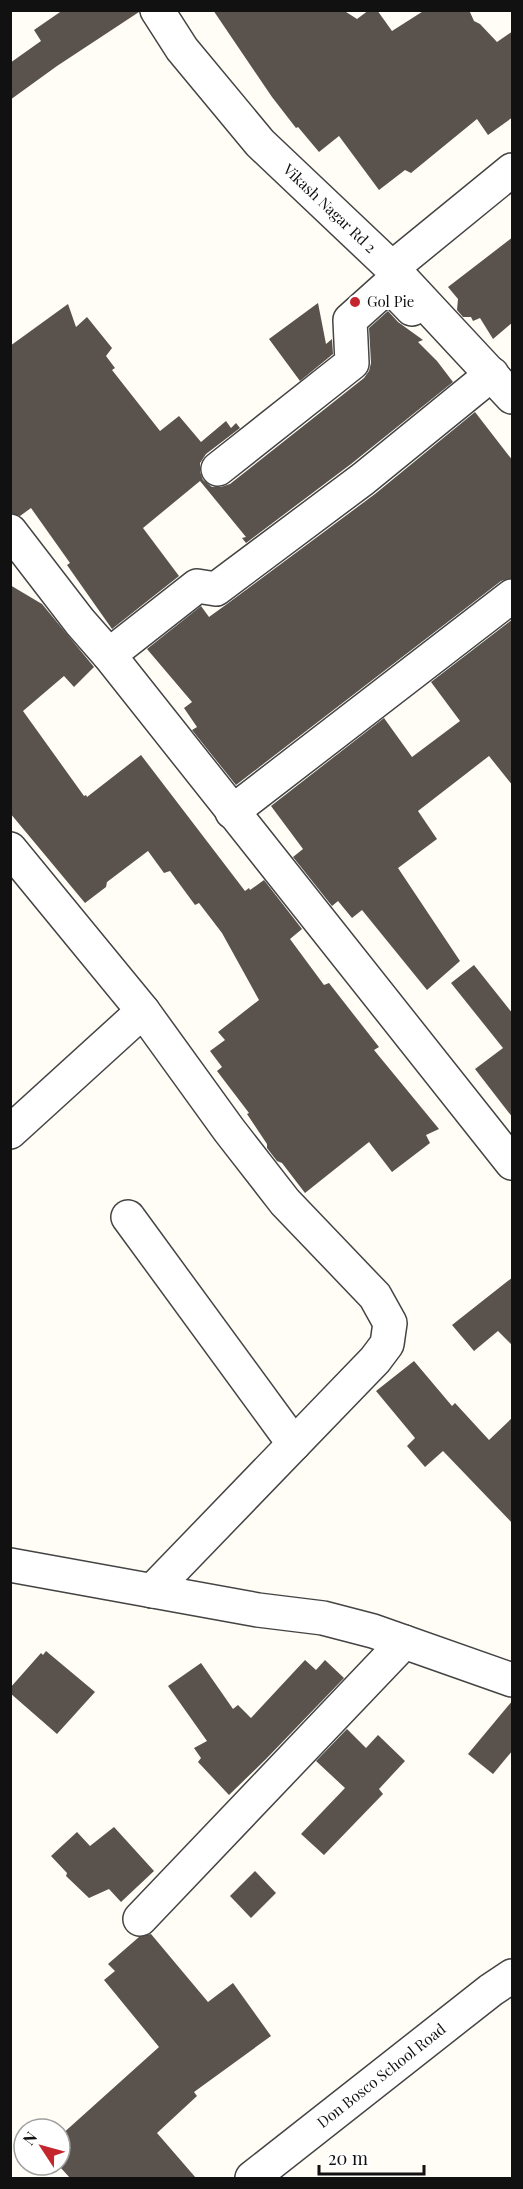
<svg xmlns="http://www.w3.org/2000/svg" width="523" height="2189" viewBox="0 0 523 2189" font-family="'Playfair Display',serif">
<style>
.building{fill:#5a524d}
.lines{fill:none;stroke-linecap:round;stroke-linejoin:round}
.street-casing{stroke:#444;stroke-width:36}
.street{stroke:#fff;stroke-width:33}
.poi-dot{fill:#c4262e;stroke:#fff;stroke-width:2}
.labels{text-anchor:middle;stroke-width:6;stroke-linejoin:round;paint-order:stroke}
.street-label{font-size:15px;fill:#111;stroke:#fff}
.poi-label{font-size:15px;fill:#111;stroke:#fff;text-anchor:start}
</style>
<rect width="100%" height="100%" fill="#fffdf5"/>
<g class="building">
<path d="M63 10H138L139 12 57 66 10 100V63L41 41 34 30Z"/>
<path d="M213 10H343L357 19 369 10H377L392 31 425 10H469L474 21 480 24 497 42 513 31V117L488 135 477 119 411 173 405 170 379 190 339 136 319 152 298 127 296 128 272 97Z"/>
<path d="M513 237V322L493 339 480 318 473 321 471 317H463L457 310 458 299 448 287Z"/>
<path d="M318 303 326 344 332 339 333 354 300 381 269 339Z"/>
<path d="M68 304 76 327 87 317 112 348 106 356 115 368 112 370 160 431 179 416 201 442 226 421 231 428 236 423 240 428 206 454 200 463V472L203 480 212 487H221L230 484 364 378 369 371 371 363 369 328 388 311 398 322 423 340 418 342 437 361 453 382 351 464 246 543 242 538 246 537 200 481 143 528 179 576 112 629 67 565 70 563 31 508 20 516 10 513V346Z"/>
<path d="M475 412 513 461V578L501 581 236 785 192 730 197 727 184 708 192 702 147 649 201 606 209 617 227 604 375 494Z"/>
<path d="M10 585 42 604 94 667 74 687 64 676 23 711 84 796 86 795 87 797 141 755 245 891 249 888 250 890 264 880 302 929 290 939 324 985 329 983 379 1047 374 1050 439 1129 426 1135 430 1143 392 1172 369 1142 305 1193 282 1163 277 1161 267 1148V1144L247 1114 249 1113 217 1071 222 1067 210 1051 225 1040 218 1032 259 1000 222 933 199 903 195 905 170 871 164 873 148 851 107 882 106 887 85 903 10 813Z"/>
<path d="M513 619V786L489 756 418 811 437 839 398 868 460 961 427 990 362 910 352 918 338 901 332 906 293 857 303 849 271 806 384 718 412 757 460 721 431 682Z"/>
<path d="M474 965 513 1014V1118L475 1069 503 1048 451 983Z"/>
<path d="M513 1277V1346L498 1331 474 1351 452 1325Z"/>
<path d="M414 1361 452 1406 455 1403 489 1440 513 1417V1524L443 1451 425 1467 407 1446 415 1438 376 1391Z"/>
<path d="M46 1651 95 1692 57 1734 10 1693V1688L41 1653 43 1655Z"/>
<path d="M305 1660 316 1670 325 1660 344 1678 266 1759 229 1795 198 1762 201 1758 194 1748 207 1741 168 1686 201 1663 233 1709 238 1705 251 1718Z"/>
<path d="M513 1700V1750L493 1774 468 1754Z"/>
<path d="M347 1729 366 1748 378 1735 405 1761 379 1789 383 1794 324 1855 301 1834 345 1788 316 1761Z"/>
<path d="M114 1827 154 1871 121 1902 109 1889 89 1898 66 1876 67 1873 51 1856 77 1832 90 1846Z"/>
<path d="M255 1871 276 1893 251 1918 230 1896Z"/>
<path d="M151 1934 208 2002 233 1983 271 2036 194 2092 197 2096 157 2133 196 2178H70L60 2167V2136L159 2047 104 1980 115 1971 108 1964 139 1937Z"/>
</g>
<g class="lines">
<defs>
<g id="street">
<path id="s1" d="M157 10 182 49 260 143 392 268 512 397"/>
<path d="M392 268 512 170"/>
<path d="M218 469 352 363 350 320 389 285 412 309"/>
<path d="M10 531 80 622 109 655 512 1163"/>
<path d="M109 655 197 586 216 589 363 479 492 374"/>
<path d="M232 812 512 596"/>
<path d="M10 849 143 1011 229 1130 285 1202 375 1296 390 1323 387 1344 375 1360 152 1591"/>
<path d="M10 1132 143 1011"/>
<path d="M128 1217 294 1444"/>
<path d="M10 1565 258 1610 323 1618 373 1631 512 1680"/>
<path d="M140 1919 404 1642"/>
<path id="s2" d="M252 2178 491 1990 512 1976"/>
</g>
</defs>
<use href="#street" class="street-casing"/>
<use href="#street" class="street"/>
</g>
<circle class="poi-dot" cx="355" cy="302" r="6"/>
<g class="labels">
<g class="street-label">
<text dy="5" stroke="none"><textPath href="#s1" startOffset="264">Vikash Nagar Rd 2</textPath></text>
<text dy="5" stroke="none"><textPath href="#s2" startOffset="165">Don Bosco School Road</textPath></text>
</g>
<g class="poi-label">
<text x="367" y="307">Gol Pie</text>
</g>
</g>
<rect width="523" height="2189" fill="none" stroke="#111111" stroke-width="24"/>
<g transform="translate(42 2147) rotate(306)"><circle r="28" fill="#ffffff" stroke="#a0a0a0" stroke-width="1.5"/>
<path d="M0-4.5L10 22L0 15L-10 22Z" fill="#c4262e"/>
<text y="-9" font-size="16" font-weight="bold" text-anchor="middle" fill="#111111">N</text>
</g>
<path d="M319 2165v9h105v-9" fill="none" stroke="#111111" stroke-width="3"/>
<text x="328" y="2165" font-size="18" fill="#111111" stroke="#ffffff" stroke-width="4.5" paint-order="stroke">20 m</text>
</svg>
